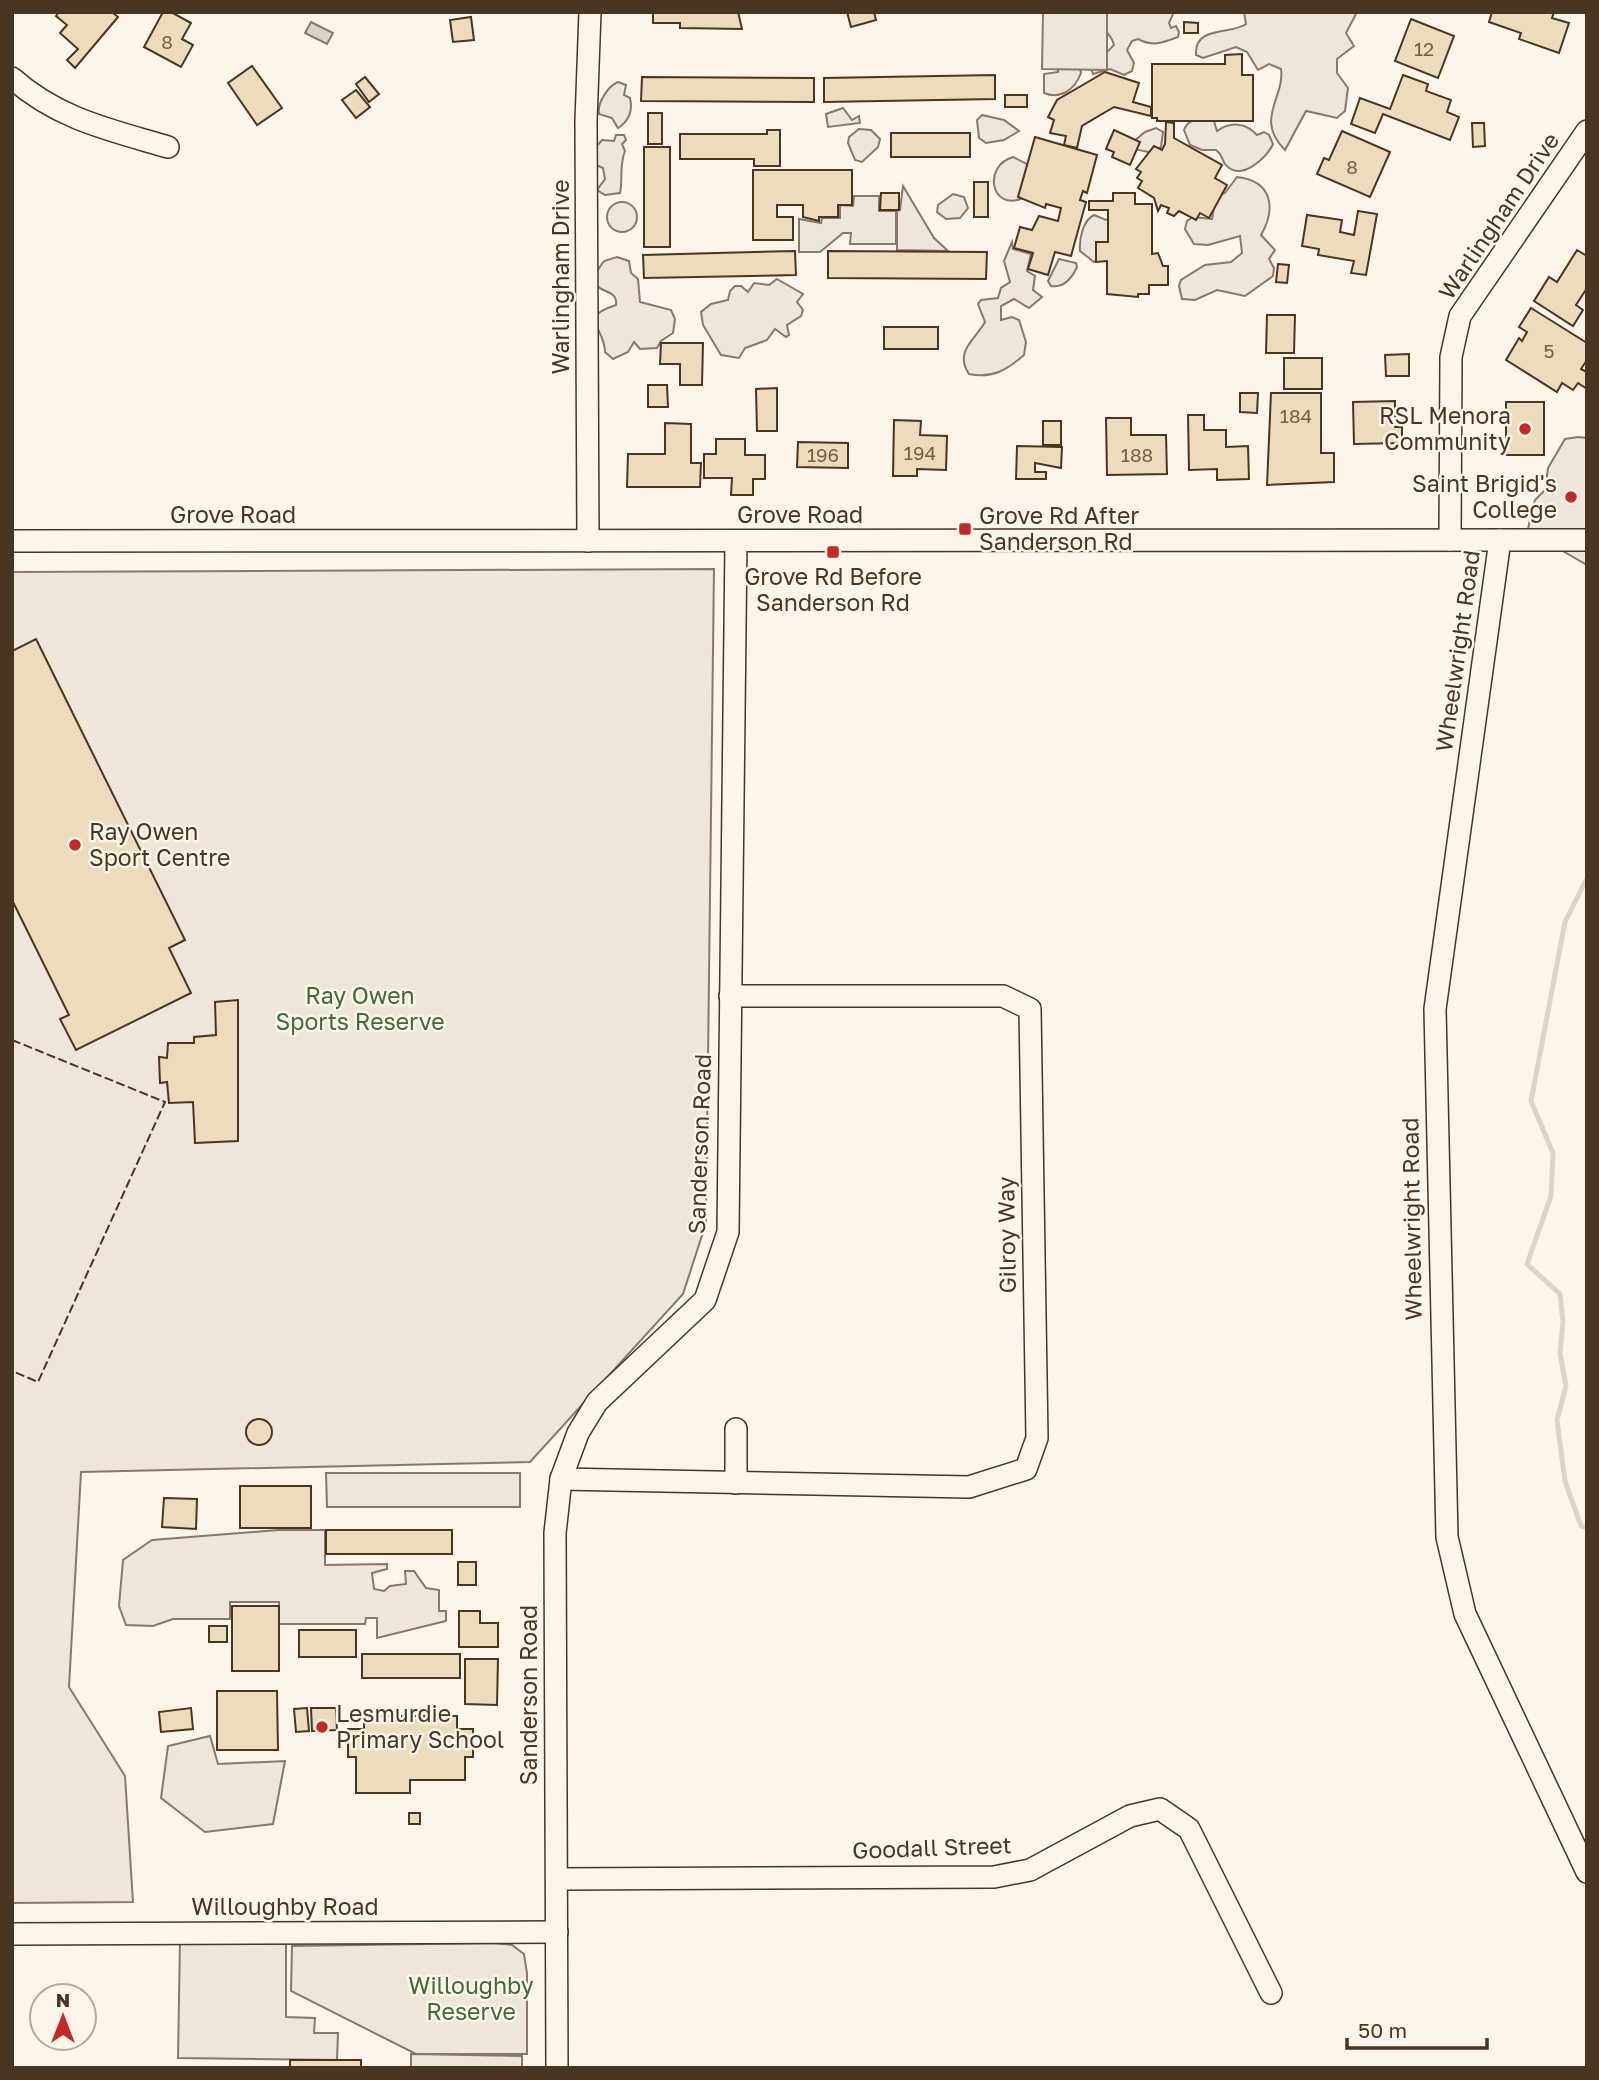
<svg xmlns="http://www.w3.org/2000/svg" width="1599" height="2080" viewBox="0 0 1599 2080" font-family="'Golos Text',sans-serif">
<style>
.green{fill:#ede6d9;stroke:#887966;stroke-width:2}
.parking{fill:#ede7d9;stroke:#887966;stroke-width:2}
.water{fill:#dcd4c6;stroke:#887966;stroke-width:2}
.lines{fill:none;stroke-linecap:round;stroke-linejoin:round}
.stream{stroke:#dcd4c6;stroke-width:5}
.building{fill:#ecdcbc;stroke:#4a3520;stroke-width:2}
.minor-casing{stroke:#4a3520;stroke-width:24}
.minor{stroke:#fbf6e9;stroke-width:21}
.fence{stroke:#4a3520;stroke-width:2;stroke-dasharray:9 3.5;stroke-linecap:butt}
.poi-dot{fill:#c62828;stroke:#fbf6e9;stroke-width:2.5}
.labels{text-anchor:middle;stroke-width:5;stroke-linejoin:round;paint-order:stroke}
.number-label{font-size:19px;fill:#725f47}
.street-label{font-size:23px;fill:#4a3520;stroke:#fbf6e9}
.poi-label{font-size:23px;fill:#4a3520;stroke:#fbf6e9;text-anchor:start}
.park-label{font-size:23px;fill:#436837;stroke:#fbf6e9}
</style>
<rect width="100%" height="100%" fill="#fbf6e9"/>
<g class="green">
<path d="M1079 12H1174L1169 23 1171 28 1176 26 1179 32 1178 37C1162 43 1153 47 1138 39L1132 41 1127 50 1134 63 1132 71 1124 75 1110 69 1093 74 1091 68 1114 45C1110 29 1092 21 1079 12Z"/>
<path d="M1244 12H1357L1346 33 1354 46 1337 59V73L1348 88 1345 111 1337 118 1306 111 1285 150C1254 119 1285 98 1281 69L1269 64 1258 70 1247 52 1236 47 1203 58 1196 55C1194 25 1231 35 1246 24Z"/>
<path d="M1058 66 1080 67 1081 73C1075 89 1061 100 1044 93V74L1058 72Z"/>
<path d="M618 82 626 85 624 95 630 98C633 111 629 121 618 128L612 118 599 114C597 103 608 86 618 82Z"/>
<path d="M843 108 852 120 859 116 860 123 828 127 826 114Z"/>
<path d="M982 115 1004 120 1019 131 1004 140 986 143 979 138 977 120Z"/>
<path d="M1213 118 1217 131C1231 121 1246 123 1257 135L1264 132 1269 135 1273 144C1267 158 1240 183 1225 164 1221 158 1222 154 1216 150H1202L1190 145 1184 130C1189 117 1200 119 1213 118Z"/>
<path d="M1156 128 1163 132 1161 147 1153 153 1134 149 1133 142 1145 132Z"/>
<path d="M859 129 871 130 880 139 878 147 862 162 855 160 848 143 849 137Z"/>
<path d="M616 135H624L626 140 622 144 625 151C619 166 623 179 620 193L605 195 597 190 605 179 603 168 596 165 594 149 602 140 614 141Z"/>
<path d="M1013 157 1031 166 1023 198C991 212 982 166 1013 157Z"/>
<path d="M1237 177C1273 181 1276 209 1261 235L1275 250 1269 259 1274 268 1273 276 1245 296 1217 290 1195 300 1182 299 1179 286 1181 280 1205 265 1231 262 1242 253 1240 236 1208 245 1194 244 1185 229 1187 221 1193 217 1212 219 1216 196 1225 193Z"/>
<path d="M903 186 934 238 948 251 897 250V211L900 210Z"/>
<path d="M953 194 964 197 968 208 960 218 946 219 937 212 938 205Z"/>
<circle cx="622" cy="217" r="15"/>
<path d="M1094 215 1106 220 1114 217C1114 233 1109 253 1094 262L1080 251C1079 239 1083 220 1094 215Z"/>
<path d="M1012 242 1013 249 1031 254 1027 271 1035 276 1033 290 1042 297 1029 308 1014 299 1001 306V320L1012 317 1019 320 1026 342 1024 355C1007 370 992 379 969 374 954 351 975 340 985 322L978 304 981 300 998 298 1001 288 1010 282 1004 261Z"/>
<path d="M617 257 629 261 631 273 638 279 640 302 671 310 675 319 673 333 661 341 657 348 640 349 634 342 628 352 613 359 605 352C605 326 576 318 616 305 618 291 603 293 596 285L595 274 604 261Z"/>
<path d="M1059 259 1076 263 1077 267C1072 278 1064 288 1051 286L1048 281Z"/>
<path d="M777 279 803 294 797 302 803 310 801 316 787 325 789 335 786 337 775 329 767 340 745 348 739 358 721 355 703 325 701 312 711 304 728 300 730 291 735 286H741L748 292 754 283 769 285Z"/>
<path d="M1578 437 1587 438V565L1554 546 1533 541 1528 529 1532 510 1535 500 1545 490 1548 468 1565 439Z"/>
<path d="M714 569 706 1223 683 1294 530 1462 81 1472 69 1687 125 1776 133 1902 12 1903V572Z"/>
<path d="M278 1530H325V1565L387 1564V1569L372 1573 374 1589 384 1591 390 1586 406 1584 405 1571H414L426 1588 439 1590V1611H446V1621L377 1638V1618H366L365 1624H279V1602H230V1619H173L153 1626 126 1625 119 1606 123 1560 152 1540Z"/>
<path d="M210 1736 218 1764 285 1761 273 1824 205 1832 161 1798 168 1746Z"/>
<path d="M494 1943 512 1945 524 1954 527 1973V2054H416L291 1991 292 1946Z"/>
</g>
<g class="parking">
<path d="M1043 12H1107V70L1042 69Z"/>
<path d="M854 196H879V211H896V244H850L851 233H843L820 252H799V219L821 223 822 218H840V205L853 206Z"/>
<path d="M326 1473H520V1507H327Z"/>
<path d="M180 1941 286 1942V2017L315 2018 314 2033H338L337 2060 178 2058Z"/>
<path d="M411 2054 522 2056V2068H411Z"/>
</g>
<path class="water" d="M311 22 333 33 327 44 305 33Z"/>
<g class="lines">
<path class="stream" d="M1587 878 1565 922 1531 1101 1553 1153 1551 1196 1527 1264 1560 1294 1563 1322 1560 1353 1566 1386 1557 1420 1565 1481 1581 1526 1587 1528"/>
</g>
<g class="building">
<path d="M59 12H112L118 17 75 68 67 60 78 49 60 33 67 25 56 16Z"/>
<path d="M163 12H171L191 23 182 39 193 45 181 67 144 47Z"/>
<path d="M653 12H738L742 29 680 28V23H653Z"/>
<path d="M847 12H874L876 20 851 27Z"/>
<path d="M1492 12H1554L1552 18 1569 23 1559 53 1519 39 1521 33 1489 22Z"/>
<path d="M471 17 474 40 453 42 450 20Z"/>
<path d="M1411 19 1454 36 1438 78 1395 61Z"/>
<path d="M1184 22 1198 23V33H1184Z"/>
<path d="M1242 54V75H1253V121H1157V118H1152V64H1225V55Z"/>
<path d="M252 66 282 108 257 125 228 83Z"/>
<path d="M1105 72 1139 83 1133 102 1151 107V116L1114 107 1082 126 1077 148 1064 145 1066 136 1050 133 1054 120 1048 117 1057 100Z"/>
<path d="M995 75V99L824 102V78Z"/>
<path d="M1403 75 1428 84 1426 91 1451 100 1447 112 1459 117 1450 140 1383 114 1375 133 1351 124 1360 98 1390 109Z"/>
<path d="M365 77 379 94 369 102 356 84Z"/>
<path d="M642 77 814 78V102L641 101Z"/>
<path d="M356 90 370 107 356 118 342 100Z"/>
<rect x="1005" y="95" width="22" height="12"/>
<rect x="648" y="113" width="14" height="31"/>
<path d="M1166 122 1174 123V138L1222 165 1215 178 1227 185 1209 218 1200 213 1196 220 1179 211 1174 216 1167 213 1169 208 1161 205 1158 211 1154 198 1138 188 1142 181 1137 178 1141 172 1136 169 1154 146 1162 150 1165 144Z"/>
<path d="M1472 123H1484L1485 146 1473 147Z"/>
<path d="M767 130H780V166H754V159H680V134H767Z"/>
<path d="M1114 130 1140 142 1130 165 1112 157 1114 152 1106 149Z"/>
<path d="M1342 131 1390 152 1370 197 1317 174 1324 158 1329 160Z"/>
<rect x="891" y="133" width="79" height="24"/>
<path d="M1035 137 1097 155 1087 193 1083 191 1080 200 1086 202 1071 256 1055 252 1048 275 1028 269 1033 253 1014 248 1020 227 1032 230 1039 216 1058 221 1061 208 1046 204 1045 208 1018 197Z"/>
<rect x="644" y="147" width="26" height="100"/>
<path d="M753 170H852V205H838V217H819V221L803 217V205H777V217H793V240H753Z"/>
<rect x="974" y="182" width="14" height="35"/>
<path d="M881 193H899V210H880Z"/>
<path d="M1113 193H1135V204H1152V254L1158 253 1163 266H1168V285H1149V294H1138V297L1107 294V261L1096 262V242H1108V210H1089V201H1113Z"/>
<path d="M1358 211 1377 214 1366 275 1351 273 1354 261 1318 255 1319 249 1302 246 1307 215 1342 220 1340 232 1354 235Z"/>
<path d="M1577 250 1587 256V288L1576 305 1583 310 1573 326 1534 301 1549 277 1557 282Z"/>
<path d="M795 251 796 275 644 278 643 255Z"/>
<path d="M828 251 987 252 986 279 828 278Z"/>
<path d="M1278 264 1289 265 1287 283 1276 282Z"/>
<path d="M1531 308 1587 343V360L1581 369 1587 372V389L1578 383 1573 390 1562 383 1557 392 1506 360 1519 338 1522 341 1527 332 1519 327Z"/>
<path d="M1267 315H1295L1294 353H1266Z"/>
<rect x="884" y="327" width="54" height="22"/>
<path d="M661 343H703L702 385H680V364H660Z"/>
<path d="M1409 354V376H1386L1385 355Z"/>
<rect x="1284" y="358" width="38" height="31"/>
<path d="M648 385H667L668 407H648Z"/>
<path d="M777 388V431H757L756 389Z"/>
<path d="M1240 393H1258L1257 413 1240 412Z"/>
<path d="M1271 393H1321V453H1334V482L1267 485Z"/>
<path d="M1395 401V427H1402V443L1354 444 1353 402Z"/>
<rect x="1506" y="402" width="38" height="53"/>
<path d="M1188 415H1204V430H1226V447L1248 446 1249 479 1217 480V469L1189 470Z"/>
<path d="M1106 418H1131V435H1166L1167 474 1107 475Z"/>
<path d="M894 420 921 421 920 435 947 436 946 470 917 469V476H893Z"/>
<rect x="1043" y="421" width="18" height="24"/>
<path d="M665 423 691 424V463H701L700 487H627L628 454H665Z"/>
<path d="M716 439H745V455H765V479H753V495H731L732 478H704V454H716Z"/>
<path d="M798 442 848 443V468L797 467Z"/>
<path d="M1017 446 1062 447 1061 468 1035 463V472H1046V479H1016Z"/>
<path d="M36 639 185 940 169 948 191 993 76 1050 60 1019 69 1015 12 900V651Z"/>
<path d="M238 1000V1141L195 1143 193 1102 169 1103 167 1082 160 1083 159 1057 167 1058 168 1043H194V1037L216 1035 215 1002Z"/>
<circle cx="259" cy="1432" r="13"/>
<rect x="240" y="1486" width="71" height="42"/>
<path d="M164 1498 197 1499 196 1529 162 1527Z"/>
<rect x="326" y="1530" width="126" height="24"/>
<rect x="458" y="1562" width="18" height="23"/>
<rect x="232" y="1606" width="47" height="65"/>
<path d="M459 1611H480V1623H498V1647H459Z"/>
<rect x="209" y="1626" width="18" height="16"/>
<rect x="299" y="1630" width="57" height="27"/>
<rect x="362" y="1654" width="98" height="24"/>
<path d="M465 1659H498L497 1705 465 1704Z"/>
<path d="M217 1691H277L278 1750H217Z"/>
<path d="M191 1708 193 1729 161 1732 159 1712Z"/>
<path d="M307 1708 309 1731 296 1732 294 1709Z"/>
<path d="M311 1708H336L337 1730 312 1731Z"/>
<path d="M364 1716H457V1729H473V1757H465V1780H410V1793H356V1757H348V1729H364Z"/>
<rect x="409" y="1813" width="11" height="11"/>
<path d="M290 2060H361V2067L380 2068H256H290Z"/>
</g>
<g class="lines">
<defs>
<g id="minor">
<path d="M12 78C58 119 110 130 168 147"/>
<path d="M1450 540 1451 357 1460 316 1587 131"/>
<path d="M1500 540 1435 1009 1447 1537 1465 1614 1587 1872"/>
<path d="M12 541 1587 540"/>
<path d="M588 541 586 121 590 12"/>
<path d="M736 1429V1483"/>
<path d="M561 1479 969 1487 1026 1469 1037 1438 1030 1009 1003 996H730"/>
<path d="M557 1879 994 1877 1030 1870 1130 1816 1160 1809 1189 1829 1271 1993"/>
<path d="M12 1934 557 1932"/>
<path d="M557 2068 555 1533 561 1479 578 1433 597 1402 705 1300 728 1232 736 541"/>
</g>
</defs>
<use href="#minor" class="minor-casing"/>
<use href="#minor" class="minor"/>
<path class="fence" d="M12 1040 165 1102 38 1382 12 1371"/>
</g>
<g class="poi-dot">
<circle cx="1525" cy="429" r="7"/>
<circle cx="1571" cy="497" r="7"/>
<rect x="958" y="522" width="14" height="14" rx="3.5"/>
<rect x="826" y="545" width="14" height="14" rx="3.5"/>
<circle cx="75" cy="845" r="7"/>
<circle cx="322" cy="1727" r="7"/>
</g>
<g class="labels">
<g class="number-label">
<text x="167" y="49">8</text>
<text x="1424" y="56">12</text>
<text x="1352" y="174">8</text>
<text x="1549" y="358">5</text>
<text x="1296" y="423">184</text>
<text x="920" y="460">194</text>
<text x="823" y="462">196</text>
<text x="1137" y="462">188</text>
</g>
<g class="street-label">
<text transform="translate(1499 216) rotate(-56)" y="8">Warlingham Drive</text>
<text transform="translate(561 277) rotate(-90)" y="8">Warlingham Drive</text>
<text x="233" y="523">Grove Road</text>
<text x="800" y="523">Grove Road</text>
<text transform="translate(1458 651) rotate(-82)" y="8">Wheelwright Road</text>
<text transform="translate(700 1144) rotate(-88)" y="8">Sanderson Road</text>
<text transform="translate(1412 1219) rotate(-91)" y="8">Wheelwright Road</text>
<text transform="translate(1007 1235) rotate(-91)" y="8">Gilroy Way</text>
<text transform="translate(529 1695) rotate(-90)" y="8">Sanderson Road</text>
<text transform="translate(932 1848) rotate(-2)" y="8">Goodall Street</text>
<text x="285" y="1915">Willoughby Road</text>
</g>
<g class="poi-label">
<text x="1511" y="424" text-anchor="end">RSL Menora<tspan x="1511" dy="26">Community</tspan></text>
<text x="1557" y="492" text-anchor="end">Saint Brigid's<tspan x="1557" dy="26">College</tspan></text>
<text x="979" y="524">Grove Rd After<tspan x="979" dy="26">Sanderson Rd</tspan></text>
<text x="833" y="585" text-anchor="middle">Grove Rd Before<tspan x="833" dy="26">Sanderson Rd</tspan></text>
<text x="89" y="840">Ray Owen<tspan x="89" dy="26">Sport Centre</tspan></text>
<text x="336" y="1722">Lesmurdie<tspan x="336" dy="26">Primary School</tspan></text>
</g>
<g class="park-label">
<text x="360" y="1004">Ray Owen<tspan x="360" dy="26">Sports Reserve</tspan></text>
<text x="471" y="1994">Willoughby<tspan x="471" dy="26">Reserve</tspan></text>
</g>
</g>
<rect width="1599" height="2080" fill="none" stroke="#4a3520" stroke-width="28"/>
<g transform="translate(63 2017)"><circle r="33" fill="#fbf6e9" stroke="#b4a999" stroke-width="2"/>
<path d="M0-5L12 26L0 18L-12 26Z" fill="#c62828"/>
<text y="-10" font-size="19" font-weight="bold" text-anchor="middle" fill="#4a3520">N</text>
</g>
<path d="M1347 2038v10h140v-10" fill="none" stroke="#4a3520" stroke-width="3.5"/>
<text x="1358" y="2038" font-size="21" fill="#4a3520" stroke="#fbf6e9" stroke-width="5" paint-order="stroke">50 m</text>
</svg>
